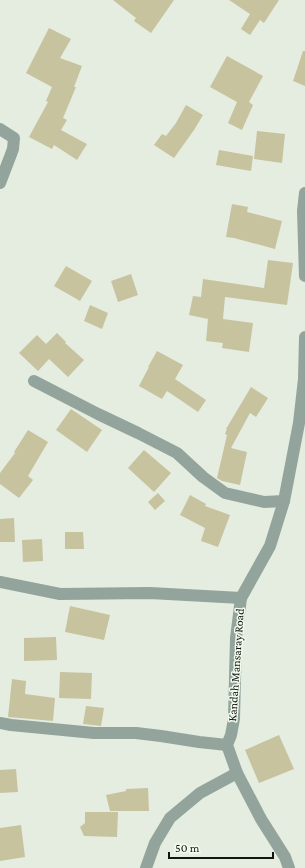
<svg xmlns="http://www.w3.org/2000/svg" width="305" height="868" viewBox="0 0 305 868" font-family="'Crimson Pro',serif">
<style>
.building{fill:#c7c39f}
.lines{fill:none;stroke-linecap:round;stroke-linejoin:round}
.street{stroke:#93a49d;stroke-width:12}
.labels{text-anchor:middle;stroke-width:3;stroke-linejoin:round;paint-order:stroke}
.street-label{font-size:12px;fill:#111410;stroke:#f2fbed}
</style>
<rect width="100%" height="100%" fill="#e4ede0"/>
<g class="building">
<path d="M113 0H174L151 33 134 21 136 18Z"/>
<path d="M229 0H279L264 23 260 20 250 35 241 29 250 14Z"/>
<path d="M49 28 71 39 60 58 82 66 74 87H76L63 118 67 120 61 130 87 144 77 160 54 145 52 149 29 137 48 102 46 101 52 87 26 73Z"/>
<path d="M303 51H305V86L293 81Z"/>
<path d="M227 56 263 76 249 102 253 105 242 130 228 123 237 102 210 87Z"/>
<path d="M186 105 203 115 194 130 174 158 154 145 162 134 166 136 176 123Z"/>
<path d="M257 131 285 134 282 163 254 159Z"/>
<path d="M219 150 253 156 251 171 216 165Z"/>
<path d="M232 204 248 207 247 212 282 221 275 249 234 238 226 237Z"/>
<path d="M268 260 293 263 287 305 225 297 223 319 253 323 249 352 222 348 223 343 206 341 208 319 189 315 193 296 201 297 203 279 264 288Z"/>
<path d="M66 266 92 281 80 301 54 286Z"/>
<path d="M131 274 138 295 118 302 111 281Z"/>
<path d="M90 305 108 313 102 329 84 321Z"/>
<path d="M57 333 66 342 65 343 84 360 68 377 49 359 38 371 19 353 37 335 46 344Z"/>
<path d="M157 351 183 365 175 379 206 400 198 412 167 391 162 399 139 386 149 367H148Z"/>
<path d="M251 387 268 398 256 417 250 413 231 448 247 452 240 485 222 481 217 478 227 435 225 434 227 429H226Z"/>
<path d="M71 409 102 430 87 452 56 430Z"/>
<path d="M28 430 48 442 28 476 33 480 19 498 0 484V473L15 453 14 452Z"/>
<path d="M144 450 171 473 154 492 128 468Z"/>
<path d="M158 493 165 501 155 510 148 502Z"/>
<path d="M190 495 206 504 205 506 230 515 218 547 201 541 205 528 180 515Z"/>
<path d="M14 518 15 542H0V519Z"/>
<path d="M65 532H83L84 549H65Z"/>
<path d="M42 539 43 561 23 562 22 540Z"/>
<path d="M70 606 110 615 104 640 65 632Z"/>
<path d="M56 637 57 660 24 661V638Z"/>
<path d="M60 672 92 673 91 699 59 698Z"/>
<path d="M12 679 26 681 25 694 55 698 53 721 8 717Z"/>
<path d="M86 706 104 708 101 726 83 724Z"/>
<path d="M279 735 294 769 259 783 245 750Z"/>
<path d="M16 769 18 792 0 793V770Z"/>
<path d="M148 788 149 811H110L106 795 126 791V789Z"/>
<path d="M85 812H118L117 837 84 836 80 827 85 823Z"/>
<path d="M21 825 25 857 0 861V828Z"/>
</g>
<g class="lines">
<g class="street">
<path d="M0 129 14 138 13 149 0 183"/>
<path d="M305 193 303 211 305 276"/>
<path d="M34 381 98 414 138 433 177 453 203 477 225 493 264 502 284 501"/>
<path d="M0 582 60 594 150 593 241 598"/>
<path d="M0 723 11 725 94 733H136L161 736 199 742 227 745"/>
<path d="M146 868 155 843 170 818 200 793 237 773"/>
<path d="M289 868 285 857 261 819 237 773 227 745 231 735 234 719 236 638 241 598 270 546 284 501 299 423 304 379 305 337"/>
</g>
</g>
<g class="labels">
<g class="street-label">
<text transform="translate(236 665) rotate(-86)" y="4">Kandah Mansaray Road</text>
</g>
</g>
<path d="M169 852v6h104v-6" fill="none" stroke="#111410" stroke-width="2"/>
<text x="175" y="852" font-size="12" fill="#111410" stroke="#f2fbed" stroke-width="3" paint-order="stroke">50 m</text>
</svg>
